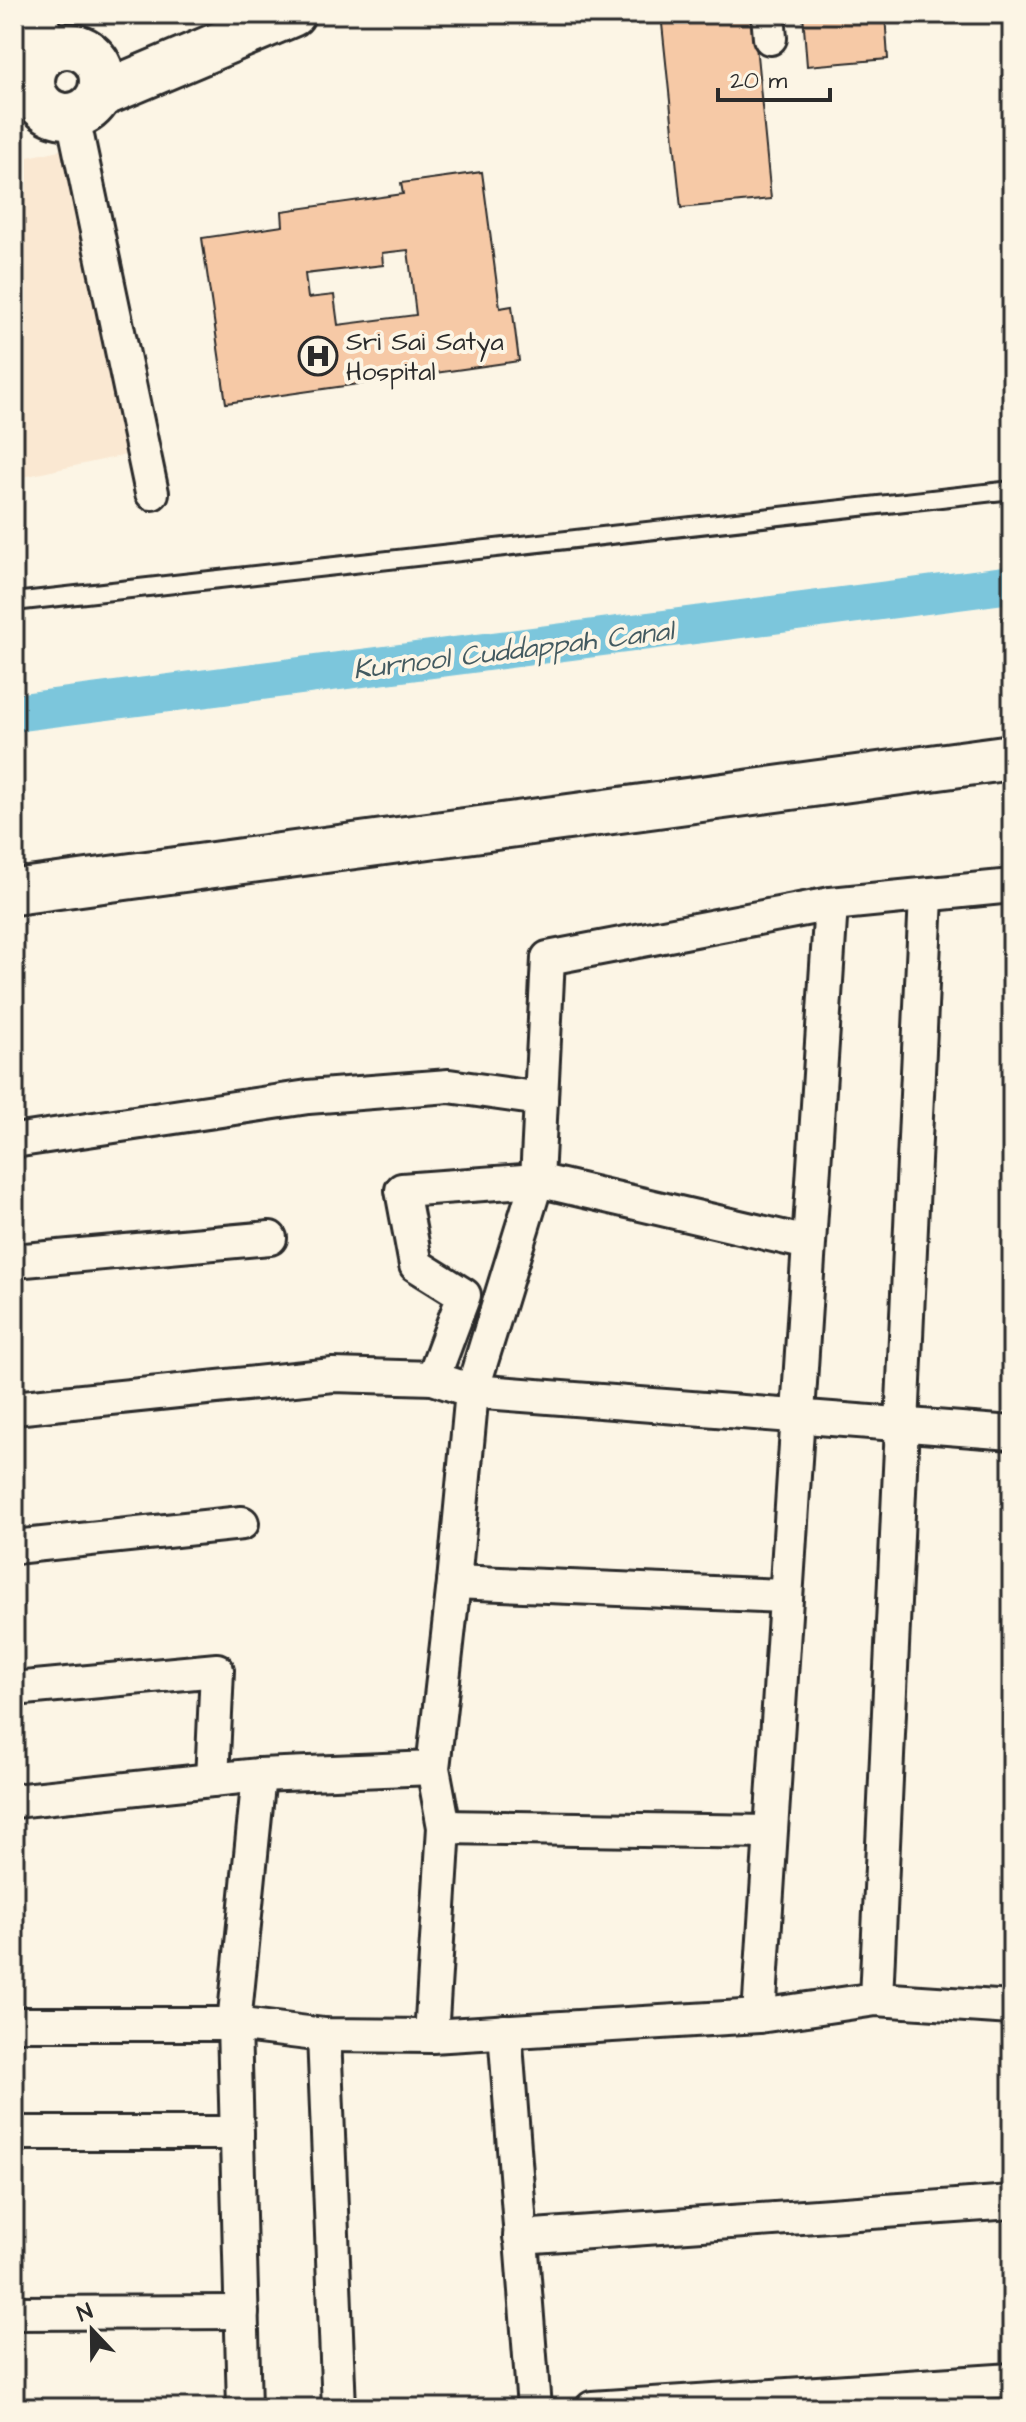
<svg xmlns="http://www.w3.org/2000/svg" width="1026" height="2422" viewBox="0 0 1026 2422" font-family="'Architects Daughter',sans-serif">
<style>
.built{fill:#fae8d2}
.lines{fill:none;stroke-linecap:round;stroke-linejoin:round}
.canal{stroke:#7bc6dc;stroke-width:38}
.building{fill:#f6c9a6;stroke:#2b2b2b;stroke-width:2;fill-rule:evenodd}
.lane-casing{stroke:#2b2b2b;stroke-width:22}
.street-casing{stroke:#2b2b2b;stroke-width:38}
.secondary-casing{stroke:#2b2b2b;stroke-width:50}
.lane{stroke:#fcf5e5;stroke-width:16}
.street{stroke:#fcf5e5;stroke-width:32}
.secondary{stroke:#fcf5e5;stroke-width:44}
.labels{text-anchor:middle;stroke-width:8;stroke-linejoin:round;paint-order:stroke}
.poi-label{font-size:26px;fill:#2b2b2b;stroke:#fcf5e5;text-anchor:start}
.water-label{font-size:28px;font-style:italic;fill:#435a60;stroke:#fcf5e5}
</style>
<rect width="100%" height="100%" fill="#fcf5e5"/>
<filter id="ink" filterUnits="userSpaceOnUse"><feTurbulence type="fractalNoise" baseFrequency=".0125" numOctaves="2"/><feDisplacementMap in="SourceGraphic" scale="16" xChannelSelector="R" yChannelSelector="G"/><feConvolveMatrix kernelMatrix="1 2 1 2 8 2 1 2 1" color-interpolation-filters="sRGB"/></filter>
<g filter="url(#ink)">
<path class="built" d="M88 144 158 448 14 479V160Z"/>
<g class="lines">
<path class="canal" d="M14 713 1012 584"/>
</g>
<g class="building">
<path d="M661 14H753L771 199 681 208Z"/>
<path d="M803 14H885L888 59 807 66Z"/>
<path d="M482 172 500 308 512 306 519 361 226 403 202 238 283 226 282 211 403 194 401 183ZM408 250 416 315 338 325 334 295 308 298 305 274 383 265 382 253Z"/>
</g>
<g class="lines">
<defs>
<path id="lane" d="M14 602 1012 490"/>
<g id="street">
<path d="M768 14 770 38"/>
<path d="M73 117 152 493"/>
<path d="M14 1141 308 1097 449 1086 541 1099"/>
<path d="M14 1261 270 1238"/>
<path d="M433 1378 464 1295 416 1265 402 1190 537 1180 808 1243"/>
<path d="M14 1408 333 1375 433 1378 472 1391 1012 1433"/>
<path d="M14 1547 242 1523"/>
<path d="M454 1582 785 1596"/>
<path d="M14 1689 217 1670 212 1780"/>
<path d="M14 1801 259 1775 433 1768"/>
<path d="M444 1827 769 1832"/>
<path d="M876 1999 926 896"/>
<path d="M759 2016 831 904"/>
<path d="M14 2024H234L324 2035 431 2036 759 2016 876 1999 1012 2008"/>
<path d="M505 2031 534 2408"/>
<path d="M324 2035 339 2408"/>
<path d="M431 2036 444 1827 433 1768 454 1582 472 1391 537 1180 548 958 831 904 1012 886"/>
<path d="M14 2133H237"/>
<path d="M520 2237 1012 2202"/>
<path d="M14 2313 242 2312"/>
<path d="M244 2408 234 2024 259 1775"/>
<path d="M592 2408 1012 2380"/>
</g>
<g id="secondary">
<path d="M32 14 46 53"/>
<circle cx="67" cy="81" r="35"/>
<path d="M100 95 292 14"/>
<path d="M14 892 1012 757"/>
</g>
</defs>
<use href="#lane" class="lane-casing"/>
<use href="#street" class="street-casing"/>
<use href="#secondary" class="secondary-casing"/>
<use href="#lane" class="lane"/>
<use href="#street" class="street"/>
<use href="#secondary" class="secondary"/>
</g>
</g>
<defs>
<symbol id="hospital-ring" viewBox="-11 -11 22 22"><circle r="9.5" fill="#fcf5e5" stroke="#2b2b2b" stroke-width="1.5"/><path d="M-5-5h3v3.5h4V-5h3V5h-3V1.5h-4V5h-3Z" fill="#2b2b2b"/></symbol>
</defs>
<g fill-rule="evenodd">
<use href="#hospital-ring" x="296" y="334" width="44" height="44"/>
</g>
<g class="labels">
<g class="poi-label">
<text x="346" y="350">Sri Sai Satya<tspan x="346" dy="30">Hospital</tspan></text>
</g>
<g class="water-label">
<text transform="translate(513 649) rotate(-7)" y="10">Kurnool Cuddappah Canal</text>
</g>
</g>
<rect width="1026" height="2422" fill="none" stroke="#fcf5e5" stroke-width="48"/>
<rect x="24" y="24" width="978" height="2374" fill="none" stroke="#2b2b2b" stroke-width="3" filter="url(#ink)"/>
<g transform="translate(92 2330) rotate(338)" stroke="#fcf5e5" stroke-width="6" paint-order="stroke">
<path d="M0-6L14 30L0 20L-14 30Z" fill="#2b2b2b"/>
<text y="-12" font-size="22" font-weight="bold" text-anchor="middle" fill="#2b2b2b">N</text>
</g>
<path d="M718 88v12h112v-12" fill="none" stroke="#2b2b2b" stroke-width="4"/>
<text x="730" y="88" font-size="24" fill="#2b2b2b" stroke="#fcf5e5" stroke-width="6" paint-order="stroke">20 m</text>
</svg>
